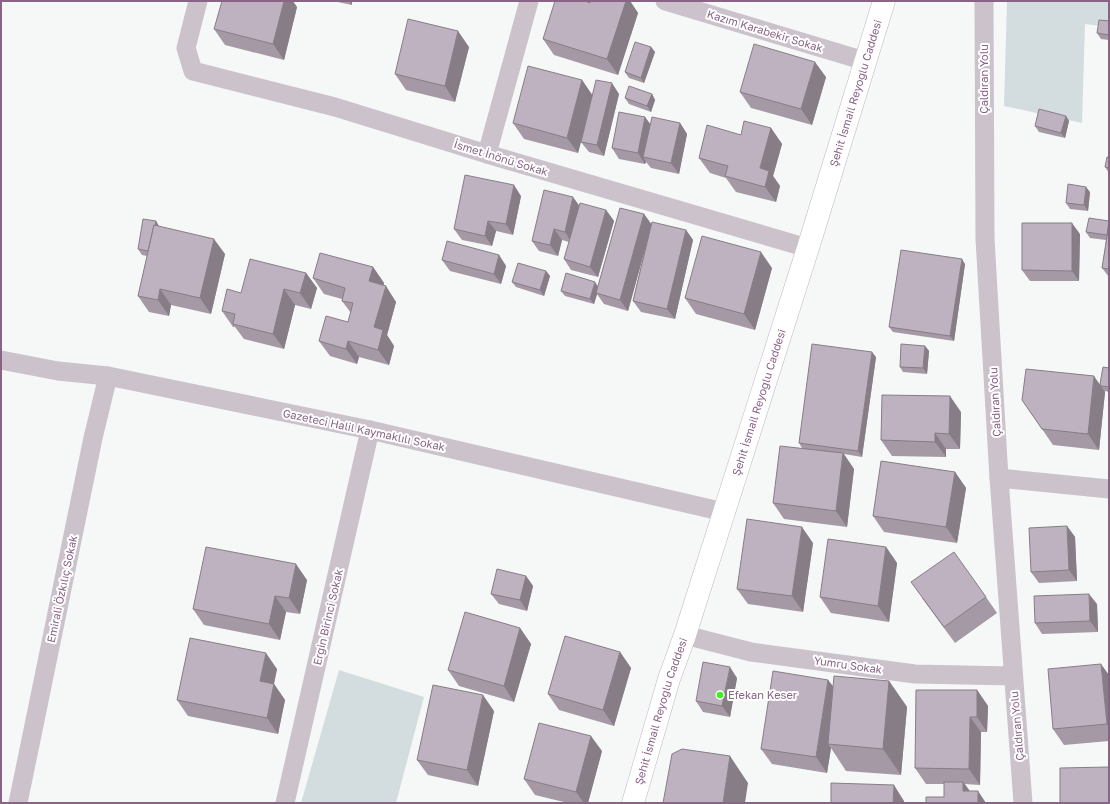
<svg xmlns="http://www.w3.org/2000/svg" width="1110" height="804" viewBox="0 0 1110 804" font-family="'Golos Text',sans-serif">
<style>
.grass{fill:#d3dcde}
.lines{fill:none;stroke-linecap:round;stroke-linejoin:round}
.secondary-casing{stroke:#c2b7c1;stroke-width:23}
.street{stroke:#cbc2cb;stroke-width:19}
.secondary{stroke:#fff;stroke-width:22}
.wall{fill:#a499a5}
.shaded-wall{fill:#867d86}
.building{fill:#bfb2c0;stroke:#867d86}
.poi-dot{fill:#3cf419;stroke:#fff;stroke-width:1.5}
.labels{text-anchor:middle;stroke-width:4;stroke-linejoin:round;paint-order:stroke}
.street-label{font-size:11px;fill:#896487;stroke:#fff}
.poi-label{font-size:11px;fill:#896487;stroke:#fff;text-anchor:start}
</style>
<rect width="100%" height="100%" fill="#f5f8f7"/>
<g class="grass">
<path d="M1007 1H1109V27L1085 24 1082 123 1004 106Z"/>
<path d="M339 670 424 697 396 803H301Z"/>
</g>
<g class="lines">
<defs>
<g id="secondary">
<path id="s1" d="M633 803 669 679 685 635 808 248 884 1"/>
</g>
</defs>
<use href="#secondary" class="secondary-casing"/>
<g class="street">
<path d="M198 1 186 48 193 71 335 107 487 154 808 248"/>
<path d="M665 1 865 61"/>
<path d="M984 1 985 239 999 478 1023 803"/>
<path d="M487 154 529 1"/>
<path d="M1 360 58 371 108 376 370 430 724 512"/>
<path d="M999 478 1109 489"/>
<path d="M685 635 751 652 915 674 1013 676"/>
<path d="M18 803 93 438 108 376"/>
<path d="M285 803 370 430"/>
</g>
<use href="#secondary" class="secondary"/>
</g>
<g class="wall">
<path d="M333 1H352V5Z"/>
<path d="M590 1H630L638 13 618 75 554 55 543 39 590 3Z"/>
<path d="M297 7 284 60 225 45 214 29Z"/>
<path d="M1109 21V40L1101 39 1097 33Z"/>
<path d="M469 47 455 102 406 90 395 74Z"/>
<path d="M651 47 655 52 644 83 629 78 625 72Z"/>
<path d="M826 77 812 125 751 108 740 92Z"/>
<path d="M582 80 592 95 619 94 604 156 589 152 581 142 583 134 578 153 524 139 513 123Z"/>
<path d="M652 94 655 100 651 112 629 104 625 98Z"/>
<path d="M1066 116 1069 121 1065 138 1039 132 1035 126Z"/>
<path d="M645 117 650 124 680 123 687 134 679 174 651 168 646 162 645 164 619 159 612 148Z"/>
<path d="M771 128 782 144 773 176 780 186 776 202 736 192 726 178 710 173 699 158 741 135Z"/>
<path d="M1109 157V173L1105 167Z"/>
<path d="M1090 192 1088 211 1070 209 1066 203Z"/>
<path d="M521 196 513 235 496 231 492 246 462 240 454 229Z"/>
<path d="M579 206 606 210 614 221 598 277 571 270 564 259 569 242 562 240 558 256 539 251 532 241Z"/>
<path d="M644 214 651 224 686 230 693 240 675 319 641 312 633 301 647 241 628 311 604 304 597 294 594 304 565 296 561 291 598 287Z"/>
<path d="M156 221 159 226 225 254 211 314 171 305 169 316 149 312 138 296 147 256 142 255 138 249Z"/>
<path d="M1109 221V277L1102 268 1106 240 1090 238 1086 232Z"/>
<path d="M1080 234 1079 281H1030L1022 270Z"/>
<path d="M499 255 506 266 501 284 450 271 442 260Z"/>
<path d="M965 264 954 341 893 332 889 327Z"/>
<path d="M373 267 384 283 383 286 396 302 387 335 394 346 389 365 359 357 357 364 330 356 319 341 348 322 351 313 342 301V299L324 294 313 278Z"/>
<path d="M772 268 755 330 696 314 685 298Z"/>
<path d="M546 271 550 276 544 296 516 287 512 282Z"/>
<path d="M306 273 317 288 311 309 295 305 284 349 244 339 235 327H233L222 311 241 293Z"/>
<path d="M925 346 929 351 927 374 903 372 900 367Z"/>
<path d="M876 357 862 457 844 454 854 469 847 527 784 519 773 503 802 448 799 443Z"/>
<path d="M1109 368V392L1105 391V392L1099 450 1053 445 1022 400 1100 384Z"/>
<path d="M961 412 960 449H946V457L892 456 881 440Z"/>
<path d="M955 472 966 488 957 543 884 532 873 516Z"/>
<path d="M1067 526 1075 537 1077 581 1039 583 1031 572Z"/>
<path d="M813 543 803 612 748 604 737 589Z"/>
<path d="M886 547 897 563 889 622 831 613 820 597Z"/>
<path d="M526 576 533 586 527 611 499 604 491 594Z"/>
<path d="M307 580 300 614 286 612 280 640 204 625 193 609Z"/>
<path d="M986 597 997 613 955 643 922 598Z"/>
<path d="M1097 604 1098 632 1042 634 1035 623Z"/>
<path d="M520 628 531 644 514 702 459 686 448 670Z"/>
<path d="M620 652 631 668 614 726 559 710 548 694Z"/>
<path d="M277 669 274 684 285 700 278 734 188 716 177 700Z"/>
<path d="M1109 675V741L1064 745 1053 729Z"/>
<path d="M737 678 730 717 703 712 696 701Z"/>
<path d="M828 680 833 686 889 681 907 707 901 775 846 771 831 748 827 773 772 764 761 749Z"/>
<path d="M977 690 988 706 987 732H981L980 785 965 784 970 791 944 797V784H926L915 768Z"/>
<path d="M494 711 478 786 428 775 417 760Z"/>
<path d="M602 751 588 803H568L535 795 524 779Z"/>
</g>
<g class="shaded-wall">
<path d="M284 1H293L297 7 284 60 273 44Z"/>
<path d="M349 1H352V5Z"/>
<path d="M626 1H630L638 13 618 75 607 59Z"/>
<path d="M458 31 469 47 455 102 445 86Z"/>
<path d="M651 47 655 52 644 83 641 78Z"/>
<path d="M815 62 826 77 812 125 801 109Z"/>
<path d="M582 80 593 96 578 153 567 138Z"/>
<path d="M612 83 619 94 604 156 597 145Z"/>
<path d="M652 94 655 100 651 112 647 106Z"/>
<path d="M1066 116 1069 121 1065 138 1061 133Z"/>
<path d="M645 117 653 128 643 157 646 162 645 164 638 153Z"/>
<path d="M680 123 687 134 679 174 671 163Z"/>
<path d="M771 128 782 144 773 176 780 186 776 202 765 187 760 168Z"/>
<path d="M514 185 521 196 513 235 506 224Z"/>
<path d="M1086 187 1090 192 1088 211 1084 205Z"/>
<path d="M573 197 581 208 572 243 565 232Z"/>
<path d="M606 210 614 221 598 277 590 267Z"/>
<path d="M644 214 652 225 628 311 620 300Z"/>
<path d="M156 221 159 227 151 251Z"/>
<path d="M488 221 496 231 492 246 485 236Z"/>
<path d="M1072 223 1080 234 1079 281 1072 271Z"/>
<path d="M554 229 562 240 558 256 550 245Z"/>
<path d="M686 230 693 240 675 319 667 309Z"/>
<path d="M214 239 225 254 211 314 200 298Z"/>
<path d="M761 252 772 268 755 330 744 314Z"/>
<path d="M499 255 506 266 501 284 494 274Z"/>
<path d="M962 259 965 264 954 341 950 336Z"/>
<path d="M373 267 384 283 380 297 369 281Z"/>
<path d="M546 271 550 276 544 296 540 290Z"/>
<path d="M306 273 317 288 311 309 300 293Z"/>
<path d="M595 282 599 288 594 304 590 299Z"/>
<path d="M386 286 396 302 387 335 394 346 389 365 378 350 374 327Z"/>
<path d="M160 289 171 305 169 316 158 300Z"/>
<path d="M284 289 295 305 284 349 273 334Z"/>
<path d="M348 341 359 357 357 364 346 349Z"/>
<path d="M925 346 929 351 927 374 923 368Z"/>
<path d="M872 352 876 357 862 457 858 451Z"/>
<path d="M1094 376 1105 392 1099 450 1088 434Z"/>
<path d="M950 396 961 412 960 449 949 434Z"/>
<path d="M935 433 946 449V457L935 442Z"/>
<path d="M843 453 854 469 847 527 836 511Z"/>
<path d="M955 472 966 488 957 543 946 527Z"/>
<path d="M1067 526 1075 537 1077 581 1069 570Z"/>
<path d="M802 527 813 543 803 612 792 596Z"/>
<path d="M886 547 897 563 889 622 878 606Z"/>
<path d="M296 564 307 580 300 614 289 598Z"/>
<path d="M526 576 533 586 527 611 520 600Z"/>
<path d="M1089 594 1097 604 1098 632 1090 621Z"/>
<path d="M275 596 286 612 280 640 269 624Z"/>
<path d="M520 628 531 644 514 702 504 686Z"/>
<path d="M620 652 631 668 614 726 603 710Z"/>
<path d="M266 653 277 669 271 697 260 681Z"/>
<path d="M1101 664 1109 675V728L1107 724Z"/>
<path d="M730 667 737 678 730 717 722 706Z"/>
<path d="M828 680 839 695 828 744 831 748 827 773 816 757Z"/>
<path d="M889 681 907 707 901 775 883 749Z"/>
<path d="M274 684 285 700 278 734 267 718Z"/>
<path d="M977 690 988 706 987 732 977 717Z"/>
<path d="M483 695 494 711 478 786 467 770Z"/>
<path d="M970 717 981 732 980 785 969 769Z"/>
<path d="M591 736 602 751 588 803H584L576 792Z"/>
<path d="M730 756 748 783 745 803H723Z"/>
<path d="M963 782 978 803V791L986 803H972L963 791Z"/>
<path d="M894 785 904 801V803H893Z"/>
</g>
<g class="building">
<path d="M222 1H284L273 44 214 29Z"/>
<path d="M555 1H585L590 3V1H626L607 59 543 39Z"/>
<path d="M408 19 458 31 445 86 395 74Z"/>
<path d="M1099 20 1109 21V35L1097 33Z"/>
<path d="M635 42 651 47 641 78 625 72Z"/>
<path d="M754 44 815 62 801 109 740 92Z"/>
<path d="M528 66 582 80 567 138 513 123Z"/>
<path d="M596 80 612 83 597 145 581 142Z"/>
<path d="M629 86 652 94 647 106 625 98Z"/>
<path d="M1039 109 1066 116 1061 133 1035 126Z"/>
<path d="M619 112 645 117 638 153 612 148Z"/>
<path d="M652 117 680 123 671 163 643 157Z"/>
<path d="M744 121 771 128 760 168 769 171 765 187 725 176 728 166 699 158 707 125 741 135Z"/>
<path d="M1107 157H1109V168L1105 167Z"/>
<path d="M465 175 514 185 506 224 488 221 485 236 454 229Z"/>
<path d="M1068 184 1086 187 1084 205 1066 203Z"/>
<path d="M544 190 573 197 565 232 554 229 550 245 532 241Z"/>
<path d="M580 203 606 210 590 267 564 259Z"/>
<path d="M620 208 644 214 620 300 596 293Z"/>
<path d="M1089 218 1109 221 1107 235 1086 232Z"/>
<path d="M143 219 156 221 155 226 154 225 148 251 138 249Z"/>
<path d="M652 222 686 230 667 309 633 301Z"/>
<path d="M1022 223H1072V271L1022 270Z"/>
<path d="M1109 224V269L1102 268Z"/>
<path d="M154 225 214 239 200 298 160 289 158 300 138 296Z"/>
<path d="M702 236 761 252 744 314 685 298Z"/>
<path d="M447 241 499 255 494 274 442 260Z"/>
<path d="M901 250 962 259 950 336 889 327Z"/>
<path d="M320 253 373 267 369 281 386 286 374 327 383 330 378 350 348 341 346 349 319 341 326 316 348 322 353 303 342 301 345 288 313 278Z"/>
<path d="M250 259 306 273 300 293 284 289 273 334 233 324 235 314 222 311 227 289 241 293Z"/>
<path d="M518 263 546 271 540 290 512 282Z"/>
<path d="M566 273 595 282 590 299 561 291Z"/>
<path d="M812 344 872 352 858 451 799 443Z"/>
<path d="M901 344 925 346 923 368 900 367Z"/>
<path d="M1103 367 1109 368V387L1101 386 1100 384Z"/>
<path d="M1026 369 1094 376 1088 434 1042 429 1022 400Z"/>
<path d="M882 395 950 396 949 434 935 433V442L881 440Z"/>
<path d="M780 446 843 453 836 511 773 503Z"/>
<path d="M881 461 955 472 946 527 873 516Z"/>
<path d="M747 519 802 527 792 596 737 589Z"/>
<path d="M1067 526 1069 570 1031 572 1029 528Z"/>
<path d="M828 539 886 547 878 606 820 597Z"/>
<path d="M206 547 296 564 289 598 275 596 269 624 193 609Z"/>
<path d="M954 552 986 597 944 627 911 582Z"/>
<path d="M497 569 526 576 520 600 491 594Z"/>
<path d="M1089 594 1090 621 1035 623 1034 596Z"/>
<path d="M465 612 520 628 504 686 448 670Z"/>
<path d="M565 636 620 652 603 710 548 694Z"/>
<path d="M190 638 266 653 260 681 274 684 267 718 177 700Z"/>
<path d="M703 662 730 667 722 706 696 701Z"/>
<path d="M1101 664 1107 724 1053 729 1048 669Z"/>
<path d="M773 671 828 680 816 757 761 749Z"/>
<path d="M834 676 889 681 883 749 828 744Z"/>
<path d="M433 685 483 695 467 770 417 760Z"/>
<path d="M916 690H977V717H970L969 769 915 768Z"/>
<path d="M539 723 591 736 576 792 524 779Z"/>
<path d="M682 749 730 756 723 803H663L672 754Z"/>
<path d="M1109 767V803H1060V768Z"/>
<path d="M944 782H963V791H978V803H926V797H944Z"/>
<path d="M831 783 894 785 893 803H831Z"/>
</g>
<circle class="poi-dot" cx="720" cy="695" r="4"/>
<g class="labels">
<g class="street-label">
<text transform="translate(765 31) rotate(17)" y="4">Kazım Karabekir Sokak</text>
<text transform="translate(984 79) rotate(-90)" y="4">Çaldıran Yolu</text>
<text dy="4" stroke="none"><textPath href="#s1" startOffset="744">Şehit İsmail Reyoğlu Caddesi</textPath></text>
<text transform="translate(501 158) rotate(17)" y="4">İsmet İnönü Sokak</text>
<text dy="4" stroke="none"><textPath href="#s1" startOffset="420">Şehit İsmail Reyoğlu Caddesi</textPath></text>
<text transform="translate(995 402) rotate(-93)" y="4">Çaldıran Yolu</text>
<text transform="translate(364 430) rotate(12)" y="4">Gazeteci Halil Kaymaklılı Sokak</text>
<text transform="translate(62 589) rotate(-78)" y="4">Emirali Özkılıç Sokak</text>
<text transform="translate(328 617) rotate(-77)" y="4">Ergin Birinci Sokak</text>
<text transform="translate(848 665) rotate(8)" y="4">Yumru Sokak</text>
<text dy="4" stroke="none"><textPath href="#s1" startOffset="96">Şehit İsmail Reyoğlu Caddesi</textPath></text>
<text transform="translate(1017 726) rotate(-95)" y="4">Çaldıran Yolu</text>
</g>
<g class="poi-label">
<text x="728" y="699">Efekan Keser</text>
</g>
</g>
<rect width="1110" height="804" fill="none" stroke="#896487" stroke-width="4"/>
</svg>
